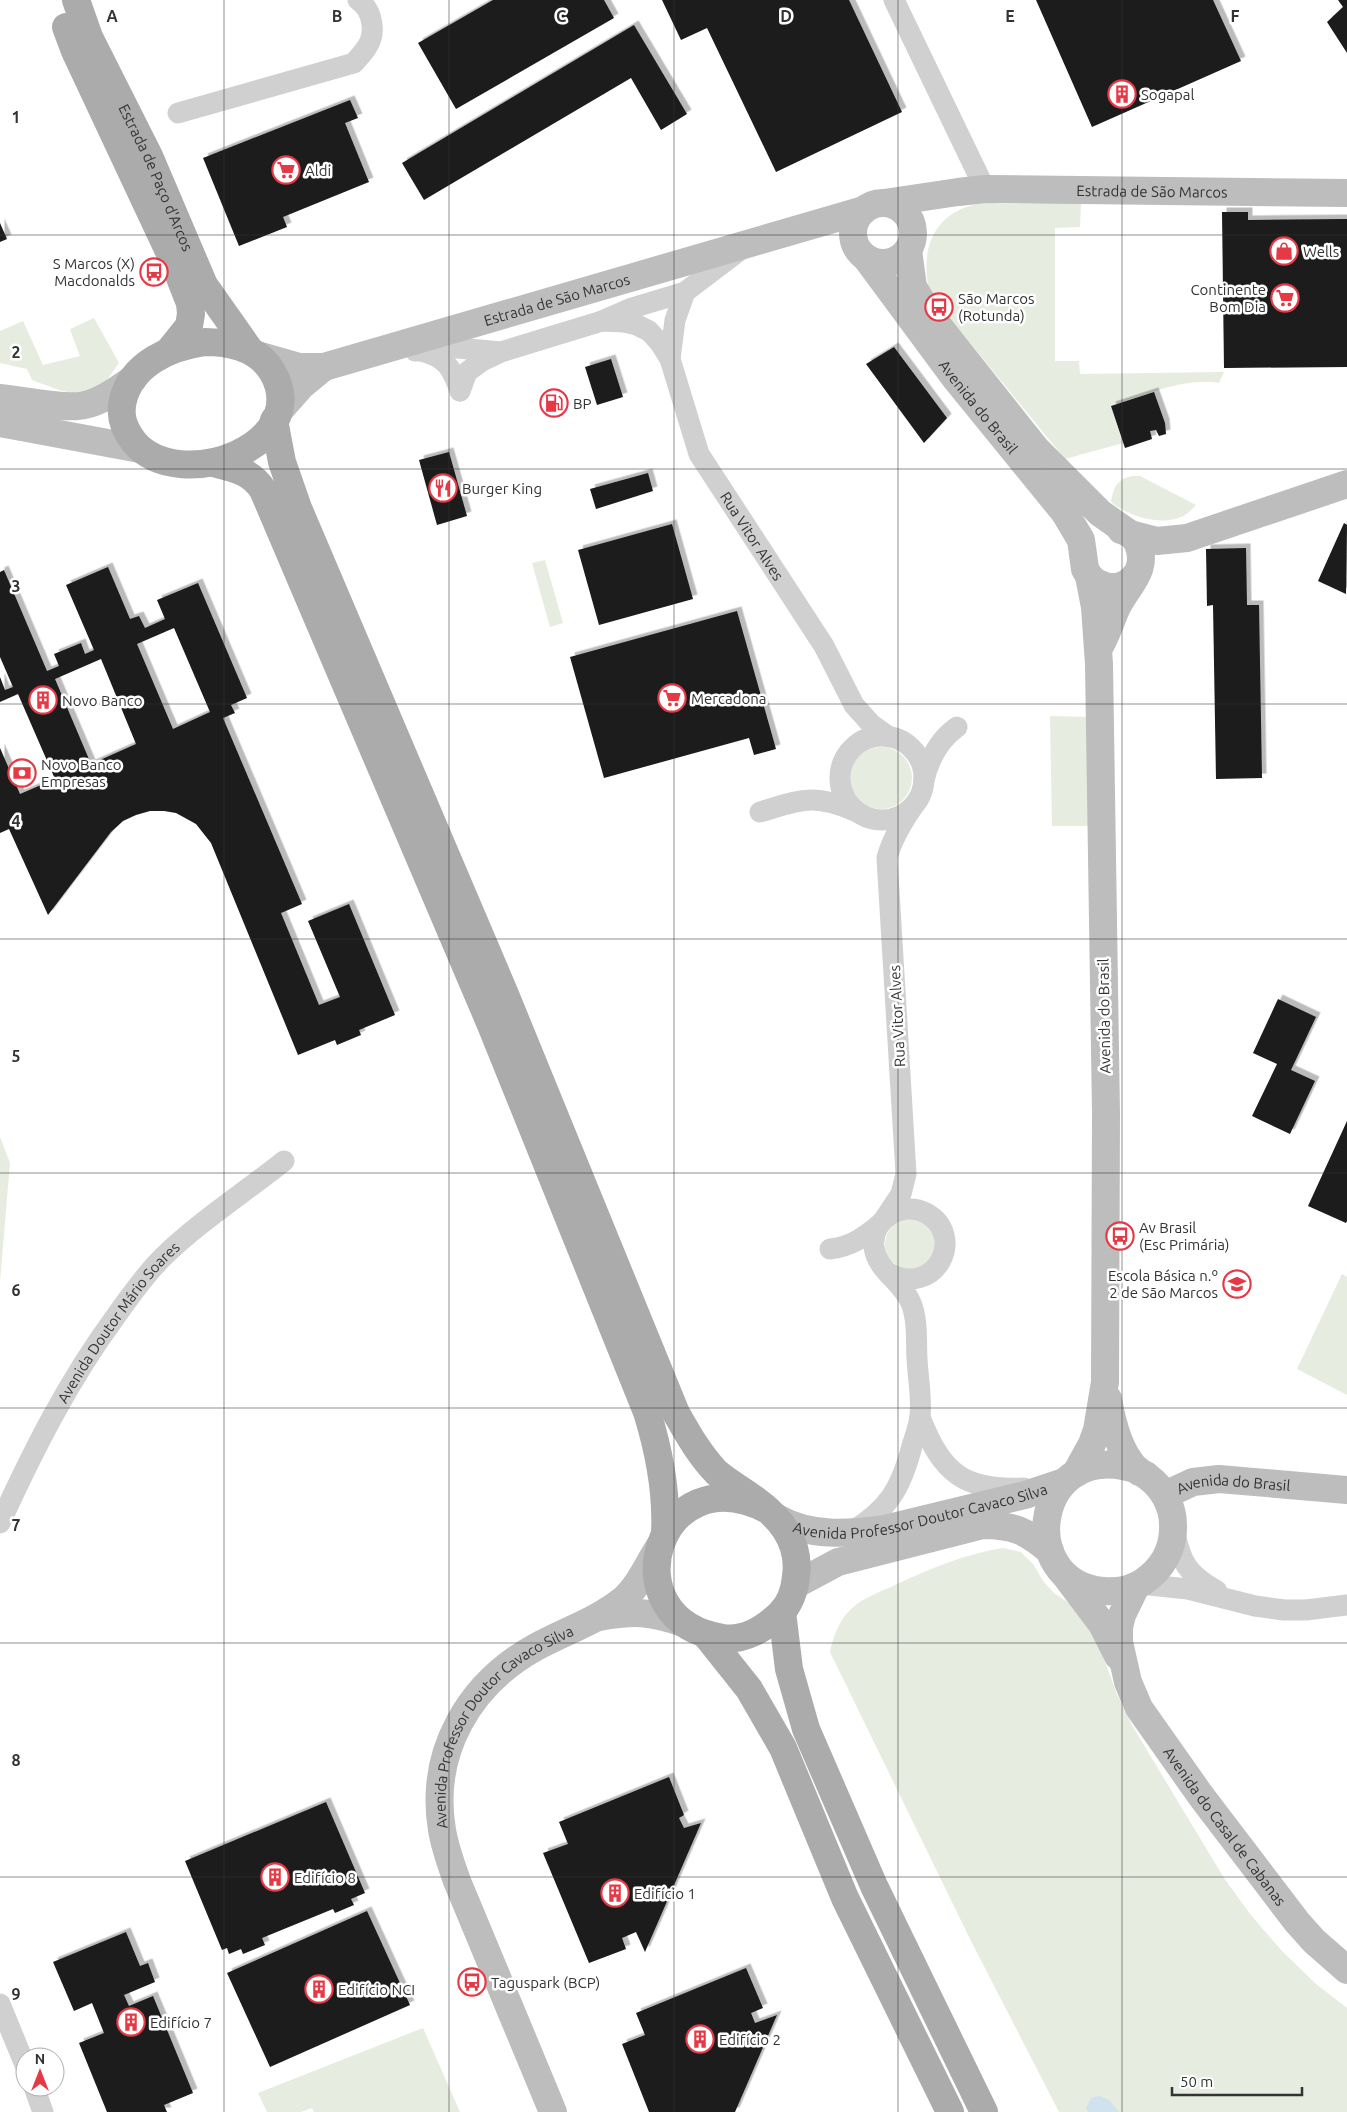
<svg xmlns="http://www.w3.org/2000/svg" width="1347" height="2112" font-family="Ubuntu,sans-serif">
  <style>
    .green { fill: #e6ecdf }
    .water { fill: #cfe2ee }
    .building { fill: #1a1a1a; fill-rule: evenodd; filter: url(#shadow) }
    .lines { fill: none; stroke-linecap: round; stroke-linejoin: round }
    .street { stroke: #d0d0d0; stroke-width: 21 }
    .secondary { stroke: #bdbdbd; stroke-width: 28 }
    .primary { stroke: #ababab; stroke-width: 28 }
    .grid { fill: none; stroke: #333; stroke-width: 1; stroke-opacity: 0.55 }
    .labels { text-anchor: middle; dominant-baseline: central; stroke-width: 5; stroke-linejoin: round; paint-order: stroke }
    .poi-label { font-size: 15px; fill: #333; stroke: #fff; text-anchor: start }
    .street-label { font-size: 15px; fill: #333; stroke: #fff }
    .grid-label { font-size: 16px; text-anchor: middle; font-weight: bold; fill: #333; stroke: #fff; stroke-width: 5; stroke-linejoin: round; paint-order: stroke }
  </style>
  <defs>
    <filter id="shadow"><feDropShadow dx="4.5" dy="-4.5" stdDeviation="0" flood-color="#0004"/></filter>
  </defs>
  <rect width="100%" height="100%" fill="#fff"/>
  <path class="green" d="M1081 202 1080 227 1055 228V361H1079L1080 374 1224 372 1219 383C1184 377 1145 395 1111 406L1123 443 1065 459 930 294C920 255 930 216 973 205 982 202 994 204 1004 204 1029 203 1055 203 1081 202Z
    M94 318 119 363C112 372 106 384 96 390 80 401 49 386 32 380L27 369 0 363V331L23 321 43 365 80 356 70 329Z
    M1132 476H1140L1196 505C1192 509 1187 515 1181 517 1160 526 1128 516 1111 502 1114 487 1116 480 1132 476Z
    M545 560 563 623 550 627 532 563Z
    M1050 716 1087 717 1089 826H1052Z
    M850 778a31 31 0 1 1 62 0a31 31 0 1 1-62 0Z
    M0 1137 10 1163 0 1282Z
    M885 1244a25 25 0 1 1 50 0a25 25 0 1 1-50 0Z
    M1342 1274 1347 1277V1395L1297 1369Z
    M1003 1548 1021 1552 1033 1564 1043 1581 1054 1593 1072 1605 1096 1638 1117 1694 1133 1727 1224 1878 1250 1914 1282 1951 1316 1984 1347 2008V2112H1059L971 1941 830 1652C833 1637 839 1621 850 1610 863 1597 881 1592 897 1584 932 1568 965 1554 1003 1548Z
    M423 2028 460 2112H314L312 2108 301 2112H267L258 2093Z"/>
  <path class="water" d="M1099 2096 1109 2100 1119 2112H1088L1086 2108 1091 2098Z"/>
  <path class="building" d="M493 0H604L614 18 456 109 418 43Z
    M662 0H849L902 112 776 172 707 28 681 40Z
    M1036 0H1213L1241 61 1092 127Z
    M1338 0H1347V53L1327 22 1343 7Z
    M634 25 687 114 661 130 631 78 424 200 402 163Z
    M350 100 358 118 345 123 369 182 283 217 287 227 239 246 203 158Z
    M1222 212H1248V220L1347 219V367L1224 368Z
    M0 223 7 239 0 242Z
    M894 347 947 418 924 443 866 364Z
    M611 359 623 397 597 405 585 367Z
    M1154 392 1165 423 1166 434 1159 436 1156 430 1150 431 1152 439 1125 448 1111 406Z
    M449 452 467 516 437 525 419 460Z
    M648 473 653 491 596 509 590 489Z
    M1344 523 1347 525 1346 594 1318 581Z
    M672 524 693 599 599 625 578 550Z
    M1246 548 1247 605H1259L1262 778 1216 779 1213 605 1207 606 1206 549Z
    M108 567 130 619 139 616 145 628 165 619 157 600 198 583 247 698 231 705 235 713 223 718 302 904 281 913 319 1005 340 997 308 921 349 904 395 1015 359 1030 361 1035 337 1045 335 1040 298 1055 211 843 196 824 176 813 164 811H150L136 815 123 821 111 832 48 915 9 829 0 833V748L20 794 55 779 18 694 0 702V677L5 690 13 687 0 657V572L4 570 47 671 59 666 54 654 81 643 85 654 94 650 66 585ZM174 628 210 712 173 729 137 644ZM101 659 136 744 91 764 55 679Z
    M737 611 776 749 754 755 749 738 604 778 570 657Z
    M1278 999 1316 1017 1291 1070 1315 1081 1290 1134 1252 1116 1277 1064 1253 1053Z
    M1347 1121V1221L1346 1223 1308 1206Z
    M669 1777 684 1815 679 1818 684 1828 701 1823 645 1952 636 1932 622 1938 626 1949 589 1963 543 1853 568 1844 559 1822Z
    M326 1802 365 1893 351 1899 354 1905 335 1913 333 1909 262 1938 265 1945 243 1954 241 1949 229 1954 227 1948 222 1950 185 1861Z
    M367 1911 410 2005 270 2067 227 1973Z
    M126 1932 140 1966 148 1963 155 1982 124 1995 129 2006 153 1996 193 2093 164 2105 167 2112H107L79 2043 104 2033 92 2003 74 2011 53 1962Z
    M746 1968 763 2008 751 2013 755 2023 777 2015 735 2112H649L622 2044 645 2035 636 2013Z"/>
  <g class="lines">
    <g class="street">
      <path d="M894 0 985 189"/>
      <path d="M178 113 354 63C359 57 364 52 367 47 377 32 372 9 358 0"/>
      <path id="s1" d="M602 321 624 322 637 325 649 331 660 343 670 359 699 454 824 646 854 705 871 724 889 737"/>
      <path d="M415 351 447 347 501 352"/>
      <path d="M421 351C446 357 452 368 460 391"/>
      <path d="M670 359 675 320 685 292"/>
      <path d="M460 391 467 372 482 361 501 352 602 321 632 308 685 292 743 248"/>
      <circle cx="882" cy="778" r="42"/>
      <path d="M924 780C929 759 939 740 957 727"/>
      <path d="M760 812C801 800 813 793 855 811"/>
      <path d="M885 1218 901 1194 906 1174 887 858C892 839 901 824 912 808"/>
      <path d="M830 1249C850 1247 865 1237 880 1224"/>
      <path d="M920 1417C942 1473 963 1491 1024 1488"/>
      <path id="s2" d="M0 1523C33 1451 68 1381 116 1316 130 1296 145 1275 163 1257 200 1221 244 1193 284 1161"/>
      <path d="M1174 1529C1181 1563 1187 1574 1217 1591"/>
      <path d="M851 1532C889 1509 901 1488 912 1446 915 1436 919 1426 920 1416 922 1398 918 1378 917 1359 916 1341 918 1320 911 1303 902 1281 877 1271 874 1247 871 1220 902 1200 926 1213 967 1235 936 1300 887 1272"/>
      <path d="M1140 1584 1188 1589 1255 1606 1284 1610H1306L1347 1605"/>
      <path d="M0 2004 25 2065"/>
      <path d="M34 2087 43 2112"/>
    </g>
    <g class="secondary">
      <path id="s3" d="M884 203 958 192 985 189 1347 193"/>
      <circle cx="883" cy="233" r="30"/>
      <path d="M908 250 913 287 929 314 1036 449 1100 513 1127 532"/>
      <path id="s4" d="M867 259 955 378 1065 513 1081 540 1085 569 1089 576 1095 582 1107 587H1118L1128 583 1134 577"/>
      <path id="s5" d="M257 355 299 367H324L864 210"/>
      <path d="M0 398C23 400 64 410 85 405 103 401 118 389 133 379"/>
      <path d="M279 411 301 386 324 367"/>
      <path d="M0 423 140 449"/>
      <path d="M1130 534 1157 541 1187 538 1347 484"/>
      <path d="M1100 646C1107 634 1111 620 1117 607 1128 585 1149 569 1138 544 1135 536 1128 532 1121 530"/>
      <path d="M1108 1399C1112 1423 1119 1453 1138 1471 1141 1473 1145 1474 1148 1477 1163 1488 1173 1506 1173 1525 1174 1549 1162 1569 1143 1582 1131 1590 1116 1592 1103 1591 1013 1583 1034 1435 1138 1470"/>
      <path d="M1076 1473 1092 1444 1097 1430 1105 1382 1106 1113 1099 664 1095 607 1089 576"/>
      <path id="s6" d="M1165 1495 1193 1482 1219 1479 1347 1490"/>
      <path id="s7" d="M777 1518C810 1537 848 1534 884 1529L1025 1495 1064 1482"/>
      <path d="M1068 1579 1102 1624 1118 1656"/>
      <path d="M795 1585 838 1562 983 1525C1013 1525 1027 1531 1050 1551"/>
      <path id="s8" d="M1136 1586 1122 1615 1119 1627V1642L1128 1682 1139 1708 1201 1796 1297 1922 1314 1941 1347 1970"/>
      <path d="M599 1617C633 1611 650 1611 683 1623"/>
      <path id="s9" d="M553 2112 457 1881C451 1864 445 1848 442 1830 429 1752 469 1684 536 1647 565 1631 597 1621 623 1600 639 1586 648 1564 659 1547"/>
    </g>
    <g class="primary">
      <path id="s10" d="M76 0 89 37 149 156 204 285 249 349"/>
      <path d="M66 27 75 51 173 260 190 303 191 314 189 326 169 351"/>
      <path d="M205 342C231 342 259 348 273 373 313 445 180 496 134 442 124 429 119 416 123 400 132 363 171 347 205 342Z"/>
      <path d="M274 420 282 462 298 508 504 992 676 1413C688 1434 699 1454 716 1472 726 1481 739 1488 750 1496 778 1515 801 1540 796 1576 795 1589 790 1604 780 1614 765 1628 744 1641 723 1638 606 1620 658 1452 768 1510"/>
      <path d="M213 463C233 468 251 471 263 490L491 1025 647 1412C659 1451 667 1493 665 1533"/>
      <path d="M782 1612 789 1669 806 1729 874 1886 984 2112"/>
      <path d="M706 1635 749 1689 783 1748 845 1898 950 2112"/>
    </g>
  </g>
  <path class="grid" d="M224 0V2112M449 0V2112M674 0V2112M898 0V2112M1122 0V2112M0 235H1347M0 469H1347M0 704H1347M0 939H1347M0 1173H1347M0 1408H1347M0 1643H1347M0 1877H1347"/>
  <defs>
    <g id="building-ring" transform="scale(1.4375)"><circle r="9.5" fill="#fff" stroke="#e63946" stroke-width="1.5"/><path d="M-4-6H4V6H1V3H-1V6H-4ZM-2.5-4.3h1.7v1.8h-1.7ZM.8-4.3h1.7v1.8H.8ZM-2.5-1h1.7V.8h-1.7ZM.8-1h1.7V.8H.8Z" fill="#e63946"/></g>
    <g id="supermarket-ring" transform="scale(1.4375)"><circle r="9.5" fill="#fff" stroke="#e63946" stroke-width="1.5"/><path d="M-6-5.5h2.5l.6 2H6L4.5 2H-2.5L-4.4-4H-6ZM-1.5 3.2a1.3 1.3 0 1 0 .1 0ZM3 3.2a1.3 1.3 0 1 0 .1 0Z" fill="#e63946"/></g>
    <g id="shop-ring" transform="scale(1.4375)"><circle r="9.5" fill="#fff" stroke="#e63946" stroke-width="1.5"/><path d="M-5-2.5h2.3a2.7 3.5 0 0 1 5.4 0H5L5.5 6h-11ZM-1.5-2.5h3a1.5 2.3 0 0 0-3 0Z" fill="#e63946"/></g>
    <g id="bus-ring" transform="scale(1.4375)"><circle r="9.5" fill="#fff" stroke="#e63946" stroke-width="1.5"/><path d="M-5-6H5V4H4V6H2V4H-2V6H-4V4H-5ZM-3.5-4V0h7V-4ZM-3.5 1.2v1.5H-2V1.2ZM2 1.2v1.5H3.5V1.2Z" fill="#e63946"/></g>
    <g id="fuel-ring" transform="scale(1.4375)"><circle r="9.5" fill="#fff" stroke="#e63946" stroke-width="1.5"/><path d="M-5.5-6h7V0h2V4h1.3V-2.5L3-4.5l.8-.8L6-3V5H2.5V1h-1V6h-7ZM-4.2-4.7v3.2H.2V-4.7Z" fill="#e63946"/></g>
    <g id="restaurant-ring" transform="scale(1.4375)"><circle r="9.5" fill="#fff" stroke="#e63946" stroke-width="1.5"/><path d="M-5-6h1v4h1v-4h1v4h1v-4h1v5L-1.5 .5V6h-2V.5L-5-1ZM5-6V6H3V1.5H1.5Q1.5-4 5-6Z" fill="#e63946"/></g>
    <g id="bank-ring" transform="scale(1.4375)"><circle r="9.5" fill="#fff" stroke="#e63946" stroke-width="1.5"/><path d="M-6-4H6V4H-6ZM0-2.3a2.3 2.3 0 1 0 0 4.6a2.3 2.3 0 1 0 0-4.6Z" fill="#e63946"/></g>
    <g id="school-ring" transform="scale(1.4375)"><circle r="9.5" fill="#fff" stroke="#e63946" stroke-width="1.5"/><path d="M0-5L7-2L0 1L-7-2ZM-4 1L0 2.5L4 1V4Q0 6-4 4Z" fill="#e63946"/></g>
  </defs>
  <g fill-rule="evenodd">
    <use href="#building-ring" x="1122" y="94"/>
    <use href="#supermarket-ring" x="286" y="170"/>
    <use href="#shop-ring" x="1284" y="251"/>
    <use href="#bus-ring" x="154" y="272"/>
    <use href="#supermarket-ring" x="1285" y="298"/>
    <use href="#bus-ring" x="939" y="307"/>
    <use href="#fuel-ring" x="554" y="403"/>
    <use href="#restaurant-ring" x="443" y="488"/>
    <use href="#supermarket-ring" x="672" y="698"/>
    <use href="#building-ring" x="43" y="700"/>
    <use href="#bank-ring" x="22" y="773"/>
    <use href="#bus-ring" x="1120" y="1236"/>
    <use href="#school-ring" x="1237" y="1284"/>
    <use href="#building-ring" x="275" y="1877"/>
    <use href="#building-ring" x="615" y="1893"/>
    <use href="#bus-ring" x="472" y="1982"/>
    <use href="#building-ring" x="319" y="1989"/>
    <use href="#building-ring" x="131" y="2022"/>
    <use href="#building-ring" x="700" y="2039"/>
  </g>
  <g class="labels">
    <g class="poi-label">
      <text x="1141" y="94">Sogapal</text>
      <text x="305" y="170">Aldi</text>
      <text x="1303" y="251">Wells</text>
      <text x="135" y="263" text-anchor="end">S Marcos (X)<tspan x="135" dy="17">Macdonalds</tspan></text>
      <text x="1266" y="289" text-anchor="end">Continente<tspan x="1266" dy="17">Bom Dia</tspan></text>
      <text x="958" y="298">São Marcos<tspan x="958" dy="17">(Rotunda)</tspan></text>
      <text x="573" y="403">BP</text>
      <text x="462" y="488">Burger King</text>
      <text x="691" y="698">Mercadona</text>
      <text x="62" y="700">Novo Banco</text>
      <text x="41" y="764">Novo Banco<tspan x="41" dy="17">Empresas</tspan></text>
      <text x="1139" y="1227">Av Brasil<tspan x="1139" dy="17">(Esc Primária)</tspan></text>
      <text x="1218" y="1275" text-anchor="end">Escola Básica n.º<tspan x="1218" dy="17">2 de São Marcos</tspan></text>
      <text x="294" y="1877">Edifício 8</text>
      <text x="634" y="1893">Edifício 1</text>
      <text x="491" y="1982">Taguspark (BCP)</text>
      <text x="338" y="1989">Edifício NCI</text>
      <text x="150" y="2022">Edifício 7</text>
      <text x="719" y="2039">Edifício 2</text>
    </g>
    <g class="street-label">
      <text stroke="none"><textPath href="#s10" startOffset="195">Estrada de Paço d'Arcos</textPath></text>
      <text stroke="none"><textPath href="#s3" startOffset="269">Estrada de São Marcos</textPath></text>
      <text stroke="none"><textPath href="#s5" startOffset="311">Estrada de São Marcos</textPath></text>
      <text stroke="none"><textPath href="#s4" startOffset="185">Avenida do Brasil</textPath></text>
      <text stroke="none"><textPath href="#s1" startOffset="281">Rua Vitor Alves</textPath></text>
      <text transform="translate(897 1016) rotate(-93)">Rua Vitor Alves</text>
      <text transform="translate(1104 1016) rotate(-91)">Avenida do Brasil</text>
      <text stroke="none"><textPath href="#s2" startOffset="234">Avenida Doutor Mário Soares</textPath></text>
      <text stroke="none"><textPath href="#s6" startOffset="71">Avenida do Brasil</textPath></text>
      <text stroke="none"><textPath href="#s7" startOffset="148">Avenida Professor Doutor Cavaco Silva</textPath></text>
      <text stroke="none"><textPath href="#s9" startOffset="434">Avenida Professor Doutor Cavaco Silva</textPath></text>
      <text stroke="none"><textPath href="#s8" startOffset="275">Avenida do Casal de Cabanas</textPath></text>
    </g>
  </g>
  <g class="grid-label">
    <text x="112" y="22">A</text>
    <text x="337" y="22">B</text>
    <text x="561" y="22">C</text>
    <text x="786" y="22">D</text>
    <text x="1010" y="22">E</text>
    <text x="1235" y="22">F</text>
    <text x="16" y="123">1</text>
    <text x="16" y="358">2</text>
    <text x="16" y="592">3</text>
    <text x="16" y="827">4</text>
    <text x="16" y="1062">5</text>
    <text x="16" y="1296">6</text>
    <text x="16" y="1531">7</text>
    <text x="16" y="1766">8</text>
    <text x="16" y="2000">9</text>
  </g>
  <g transform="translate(40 2072)"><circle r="24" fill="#ffffff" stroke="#adadad"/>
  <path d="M0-4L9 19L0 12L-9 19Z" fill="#e63946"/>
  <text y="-8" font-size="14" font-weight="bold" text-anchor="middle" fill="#333333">N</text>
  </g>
  <path d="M1172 2087v8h130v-8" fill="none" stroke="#333333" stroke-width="2.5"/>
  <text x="1180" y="2087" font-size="15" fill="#333333" stroke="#ffffff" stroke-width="4" paint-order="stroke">50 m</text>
</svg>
